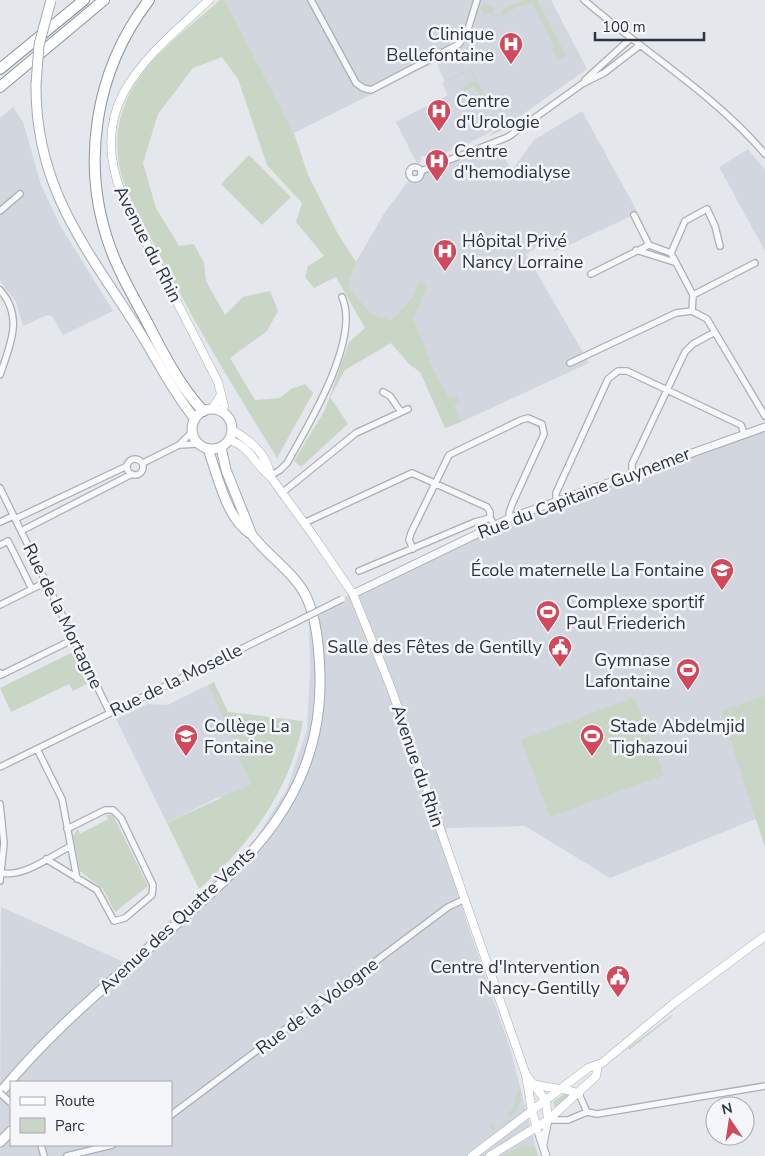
<svg xmlns="http://www.w3.org/2000/svg" width="765" height="1156" font-family="'Nunito Sans',sans-serif">
  <style>
    .built { fill: #d2d6de; fill-rule: evenodd }
    .green { fill: #c9d6c5 }
    .lines { fill: none; stroke-linecap: round; stroke-linejoin: round }
    .minor-casing { stroke: #a9aeb7; stroke-width: 8 }
    .tertiary-casing { stroke: #a9aeb7; stroke-width: 9 }
    .secondary-casing { stroke: #a9aeb7; stroke-width: 9 }
    .primary-casing { stroke: #a3abb8; stroke-width: 11 }
    .motorway-casing { stroke: #8b94a3; stroke-width: 12 }
    .minor { stroke: #f7f8fa; stroke-width: 5.5 }
    .tertiary { stroke: #f7f8fa; stroke-width: 7 }
    .secondary { stroke: #fff; stroke-width: 8 }
    .primary { stroke: #fff; stroke-width: 9 }
    .motorway { stroke: #fff; stroke-width: 10 }
    .minor-bridge-casing { stroke: #a9aeb7; stroke-width: 8; stroke-linecap: butt }
    .primary-bridge-casing { stroke: #a3abb8; stroke-width: 11; stroke-linecap: butt }
    .minor-bridge { stroke: #f7f8fa; stroke-width: 5.5 }
    .primary-bridge { stroke: #fff; stroke-width: 9 }
    .labels { text-anchor: middle; dominant-baseline: central; stroke-width: 5; stroke-linejoin: round; paint-order: stroke }
    .poi-label { font-size: 18px; fill: #2b3445; stroke: #f4f6f9; text-anchor: start }
    .street-label { font-size: 18px; fill: #2b3445; stroke: #f4f6f9 }
  </style>
  <rect width="100%" height="100%" fill="#e4e7ec"/>
  <path class="built" d="M225 0H551L587 69 502 129 501 127 467 144 427 160V155L421 157V162L417 164 396 122 448 95 442 83 445 81 436 62 294 133Z
    M13 107 23 122 41 185 61 227 113 311 63 335 52 316 47 315 23 326 16 302 0 281V118Z
    M582 111 638 213 556 251 539 246 526 254 589 363 461 422 432 366 414 319 418 282 413 297 391 320 372 314 348 287 356 262 385 212 410 179 483 152 500 151 512 170 534 140Z
    M748 149 765 170V251L719 167Z
    M765 427V815L610 878 525 826 446 828 465 917 510 1048 538 1156H0L1 907 124 962 254 842 287 789 307 730 310 671 309 623 354 591 507 515ZM11 1082H171V1145H11Z
    M208 685 239 749 235 751 251 784 221 799 219 797 167 823 116 719 147 704 167 705Z"/>
  <path class="green" d="M220 0H225L294 133 308 175 338 234 356 262 348 287 372 314 391 320 413 297 418 282 427 285 414 319 432 366 449 398 456 396 460 403 454 406 461 422 445 428 420 372 409 364 391 343 345 370 330 397 348 424 301 467 294 461 325 410 349 342 365 328 336 277 314 288 305 277 308 266 324 256 296 222 302 203 267 165 238 79 222 57 193 68 158 114 143 163 156 208 179 246 194 244 204 263 206 281 225 315 243 297 270 291 278 311 267 331 230 358 255 400 280 398 291 389 305 384 313 393 277 458C234 388 191 318 154 244 144 225 131 204 124 183 117 163 115 141 120 120 133 66 181 35 220 0Z
    M525 0H537L566 56 559 59 551 50 554 46 532 3 526 6H519L499 17 483 12 481 9 483 4 494 8 492 13 500 16 501 10Z
    M435 63 446 81 471 68 502 130 487 137 500 127 489 106 485 108 474 86 464 91 462 87 475 80 470 70 446 82Z
    M249 155 291 197 262 225 221 184Z
    M73 652 88 683 73 691 69 684 11 712 0 688Z
    M214 682 228 712 303 721C291 789 250 845 199 889L167 823 251 784 235 751 238 749 208 685Z
    M765 696V847L721 711Z
    M634 697 664 775 550 817 521 740Z
    M106 815H113L148 886 115 912 103 889 80 871 73 836 78 829 80 834 108 819Z
    M672 1015 673 1016 629 1050 628 1048Z
    M520 1088C525 1110 508 1119 492 1131L489 1125 491 1123 495 1128 510 1117 508 1114 514 1107 517 1091Z
    M568 1093 570 1095 555 1108 553 1102 564 1094Z
    M522 1146 535 1148 538 1156H502Z"/>
  <g class="lines">
    <g class="minor-casing">
      <path id="minor" d="M311 0 356 83 363 88 371 90 459 44 468 29 477 0
        M584 0C644 52 714 94 765 154
        M585 80 630 39
        M409 173a6 6 0 1 1 12 0a6 6 0 1 1-12 0Z
        M421 171 508 137 582 84 604 73 639 46
        M0 211 20 194
        M634 215 649 245
        M636 250 674 262
        M671 253 685 221 707 209 715 226 720 246
        M591 274 649 245 671 253 693 295 692 311
        M0 290C24 317 10 345 0 375
        M693 295 755 263
        M570 363 676 313 692 311 707 319 765 416
        M383 392 390 396 401 412
        M179 445 198 444
        M127 467a8 8 0 1 1 16 0a8 8 0 1 1-16 0Z
        M143 463 179 445 192 432
        M632 474V464L685 352 693 344 715 332
        M270 476 280 470 287 463C308 426 361 339 342 297
        M0 488 110 713
        M282 493 356 433 408 409
        M556 501V493L608 379 618 371H627L741 425 744 433
        M15 519 127 466
        M0 522 13 516
        M304 523 412 473 487 507 490 512V518
        M21 531 132 474
        M0 545 8 541 32 589
        M413 549 409 540 411 533 449 455 521 420 528 418 542 424 544 434 513 502 509 513 510 518
        M359 571 475 522 490 518 492 521
        M0 605 46 582
        M0 673 1 675 74 639
        M37 749 62 799 77 879
        M0 767 292 624
        M0 804 4 843 0 881
        M46 859 97 890 114 921 125 918 152 895 153 885 121 818 113 810H105L67 829
        M2 873C25 877 51 856 71 846
        M579 1094 587 1112
        M587 1112 597 1114 765 1086
        M171 1115 448 907 465 899
        M548 1120H568L587 1112
        M41 1145 44 1156
        M67 1156 112 1145"/>
    </g>
    <g class="tertiary-casing">
      <path id="tertiary" d="M353 594 510 518 765 427
        M537 1128 546 1156
        M543 1144 548 1120"/>
    </g>
    <g class="secondary-casing">
      <path id="secondary" d="M209 0C148 57 85 102 122 195L218 382 224 406 222 412
        M212 409 221 395
        M232 430C250 440 268 455 270 476
        M229 440C250 446 254 464 270 476L315 538 353 594 391 688 526 1075 532 1111 537 1128
        M527 1076 546 1101 548 1120
        M534 1084C549 1089 565 1087 579 1094
        M472 1156 588 1068 602 1063 673 1004 765 936
        M490 1156 548 1120 596 1076 598 1065"/>
    </g>
    <g class="primary-casing">
      <path id="primary" d="M36 84C35 186 84 245 136 326 156 357 171 390 195 419
        M192 429a20 20 0 1 1 40 0a20 20 0 1 1-40 0Z
        M221 447 226 470 252 535
        M0 1093C46 1036 102 989 157 941 242 867 323 800 320 675 319 648 317 618 305 594 292 571 268 556 252 535 226 519 218 476 208 449
        M0 1142 11 1131"/>
    </g>
    <g class="motorway-casing">
      <path id="motorway" d="M149 0C95 70 80 164 110 247 119 273 134 298 147 322 163 353 179 385 203 411
        M0 69 84 0
        M0 87 104 0"/>
    </g>
    <use href="#minor" class="minor"/>
    <use href="#tertiary" class="tertiary"/>
    <use href="#secondary" class="secondary"/>
    <use href="#primary" class="primary"/>
    <use href="#motorway" class="motorway"/>
    <g class="minor-bridge-casing">
      <path id="minor-bridge" d="M292 624 342 599
        M0 1093 11 1103"/>
    </g>
    <g class="primary-bridge-casing">
      <path id="primary-bridge" d="M36 84 39 45 51 0"/>
    </g>
    <use href="#minor-bridge" class="minor-bridge"/>
    <use href="#primary-bridge" class="primary-bridge"/>
  </g>
  <defs>
    <g id="hospital-pin" transform="scale(1.25)"><path d="M0 17L-7.5 6A9.5 9.5 0 1 1 7.5 6Z" fill="#d1495b" stroke="#f4f6f9"/><path d="M-5-5h3v3.5h4V-5h3V5h-3V1.5h-4V5h-3Z" fill="#fff"/></g>
    <g id="school-pin" transform="scale(1.25)"><path d="M0 17L-7.5 6A9.5 9.5 0 1 1 7.5 6Z" fill="#d1495b" stroke="#f4f6f9"/><path d="M0-5L7-2L0 1L-7-2ZM-4 1L0 2.5L4 1V4Q0 6-4 4Z" fill="#fff"/></g>
    <g id="stadium-pin" transform="scale(1.25)"><path d="M0 17L-7.5 6A9.5 9.5 0 1 1 7.5 6Z" fill="#d1495b" stroke="#f4f6f9"/><path d="M0-5a6.5 5 0 1 0 0 10a6.5 5 0 1 0 0-10ZM-3.5-1.8h7v3.6h-7Z" fill="#fff"/></g>
    <g id="civic-pin" transform="scale(1.25)"><path d="M0 17L-7.5 6A9.5 9.5 0 1 1 7.5 6Z" fill="#d1495b" stroke="#f4f6f9"/><path d="M-.6-6.5H3V-4.5H.6V-3L4-1V1h2V6H-6V1h2V-1L-.6-3ZM-1.2 2.5V6h2.4V2.5Z" fill="#fff"/></g>
  </defs>
  <g fill-rule="evenodd">
    <use href="#hospital-pin" x="511" y="44"/>
    <use href="#hospital-pin" x="439" y="111"/>
    <use href="#hospital-pin" x="437" y="161"/>
    <use href="#hospital-pin" x="445" y="251"/>
    <use href="#school-pin" x="722" y="570"/>
    <use href="#stadium-pin" x="548" y="612"/>
    <use href="#civic-pin" x="560" y="647"/>
    <use href="#stadium-pin" x="688" y="670"/>
    <use href="#school-pin" x="186" y="736"/>
    <use href="#stadium-pin" x="592" y="736"/>
    <use href="#civic-pin" x="618" y="977"/>
  </g>
  <g class="labels">
    <g class="poi-label">
      <text x="494" y="34" text-anchor="end">Clinique<tspan x="494" dy="21">Bellefontaine</tspan></text>
      <text x="456" y="101">Centre<tspan x="456" dy="21">d'Urologie</tspan></text>
      <text x="454" y="151">Centre<tspan x="454" dy="21">d'hemodialyse</tspan></text>
      <text x="462" y="241">Hôpital Privé<tspan x="462" dy="21">Nancy Lorraine</tspan></text>
      <text x="704" y="570" text-anchor="end">École maternelle La Fontaine</text>
      <text x="566" y="602">Complexe sportif<tspan x="566" dy="21">Paul Friederich</tspan></text>
      <text x="542" y="647" text-anchor="end">Salle des Fêtes de Gentilly</text>
      <text x="670" y="660" text-anchor="end">Gymnase<tspan x="670" dy="21">Lafontaine</tspan></text>
      <text x="204" y="726">Collège La<tspan x="204" dy="21">Fontaine</tspan></text>
      <text x="610" y="726">Stade Abdelmjid<tspan x="610" dy="21">Tighazoui</tspan></text>
      <text x="600" y="967" text-anchor="end">Centre d'Intervention<tspan x="600" dy="21">Nancy-Gentilly</tspan></text>
    </g>
    <g class="street-label">
      <text transform="translate(148 244) rotate(63)">Avenue du Rhin</text>
      <text transform="translate(584 493) rotate(-21)">Rue du Capitaine Guynemer</text>
      <text transform="translate(63 616) rotate(64)">Rue de la Mortagne</text>
      <text transform="translate(176 680) rotate(-26)">Rue de la Moselle</text>
      <text transform="translate(418 766) rotate(71)">Avenue du Rhin</text>
      <text transform="translate(177 920) rotate(-43)">Avenue des Quatre Vents</text>
      <text transform="translate(317 1006) rotate(-37)">Rue de la Vologne</text>
    </g>
  </g>
  <rect x="10" y="1081" width="162" height="65" fill="#f4f6f9" stroke="#a4a8b1"/>
  <rect x="20" y="1097" width="25" height="8" fill="#ffffff" stroke="#a4a8b1"/>
  <text x="55" y="1106" font-size="15" fill="#2b3445">Route</text>
  <rect x="20" y="1118" width="25" height="15" fill="#c9d6c5" stroke="#a4a8b1"/>
  <text x="55" y="1131" font-size="15" fill="#2b3445">Parc</text>
  <g transform="translate(730 1121) rotate(347)"><circle r="24" fill="#f4f6f9" stroke="#a4a8b1"/>
  <path d="M0-4L9 19L0 12L-9 19Z" fill="#d1495b"/>
  <text y="-8" font-size="14" font-weight="bold" text-anchor="middle" fill="#2b3445">N</text>
  </g>
  <path d="M595 32v8h109v-8" fill="none" stroke="#2b3445" stroke-width="2.5"/>
  <text x="602" y="32" font-size="15" fill="#2b3445" stroke="#f4f6f9" stroke-width="4" paint-order="stroke">100 m</text>
</svg>
